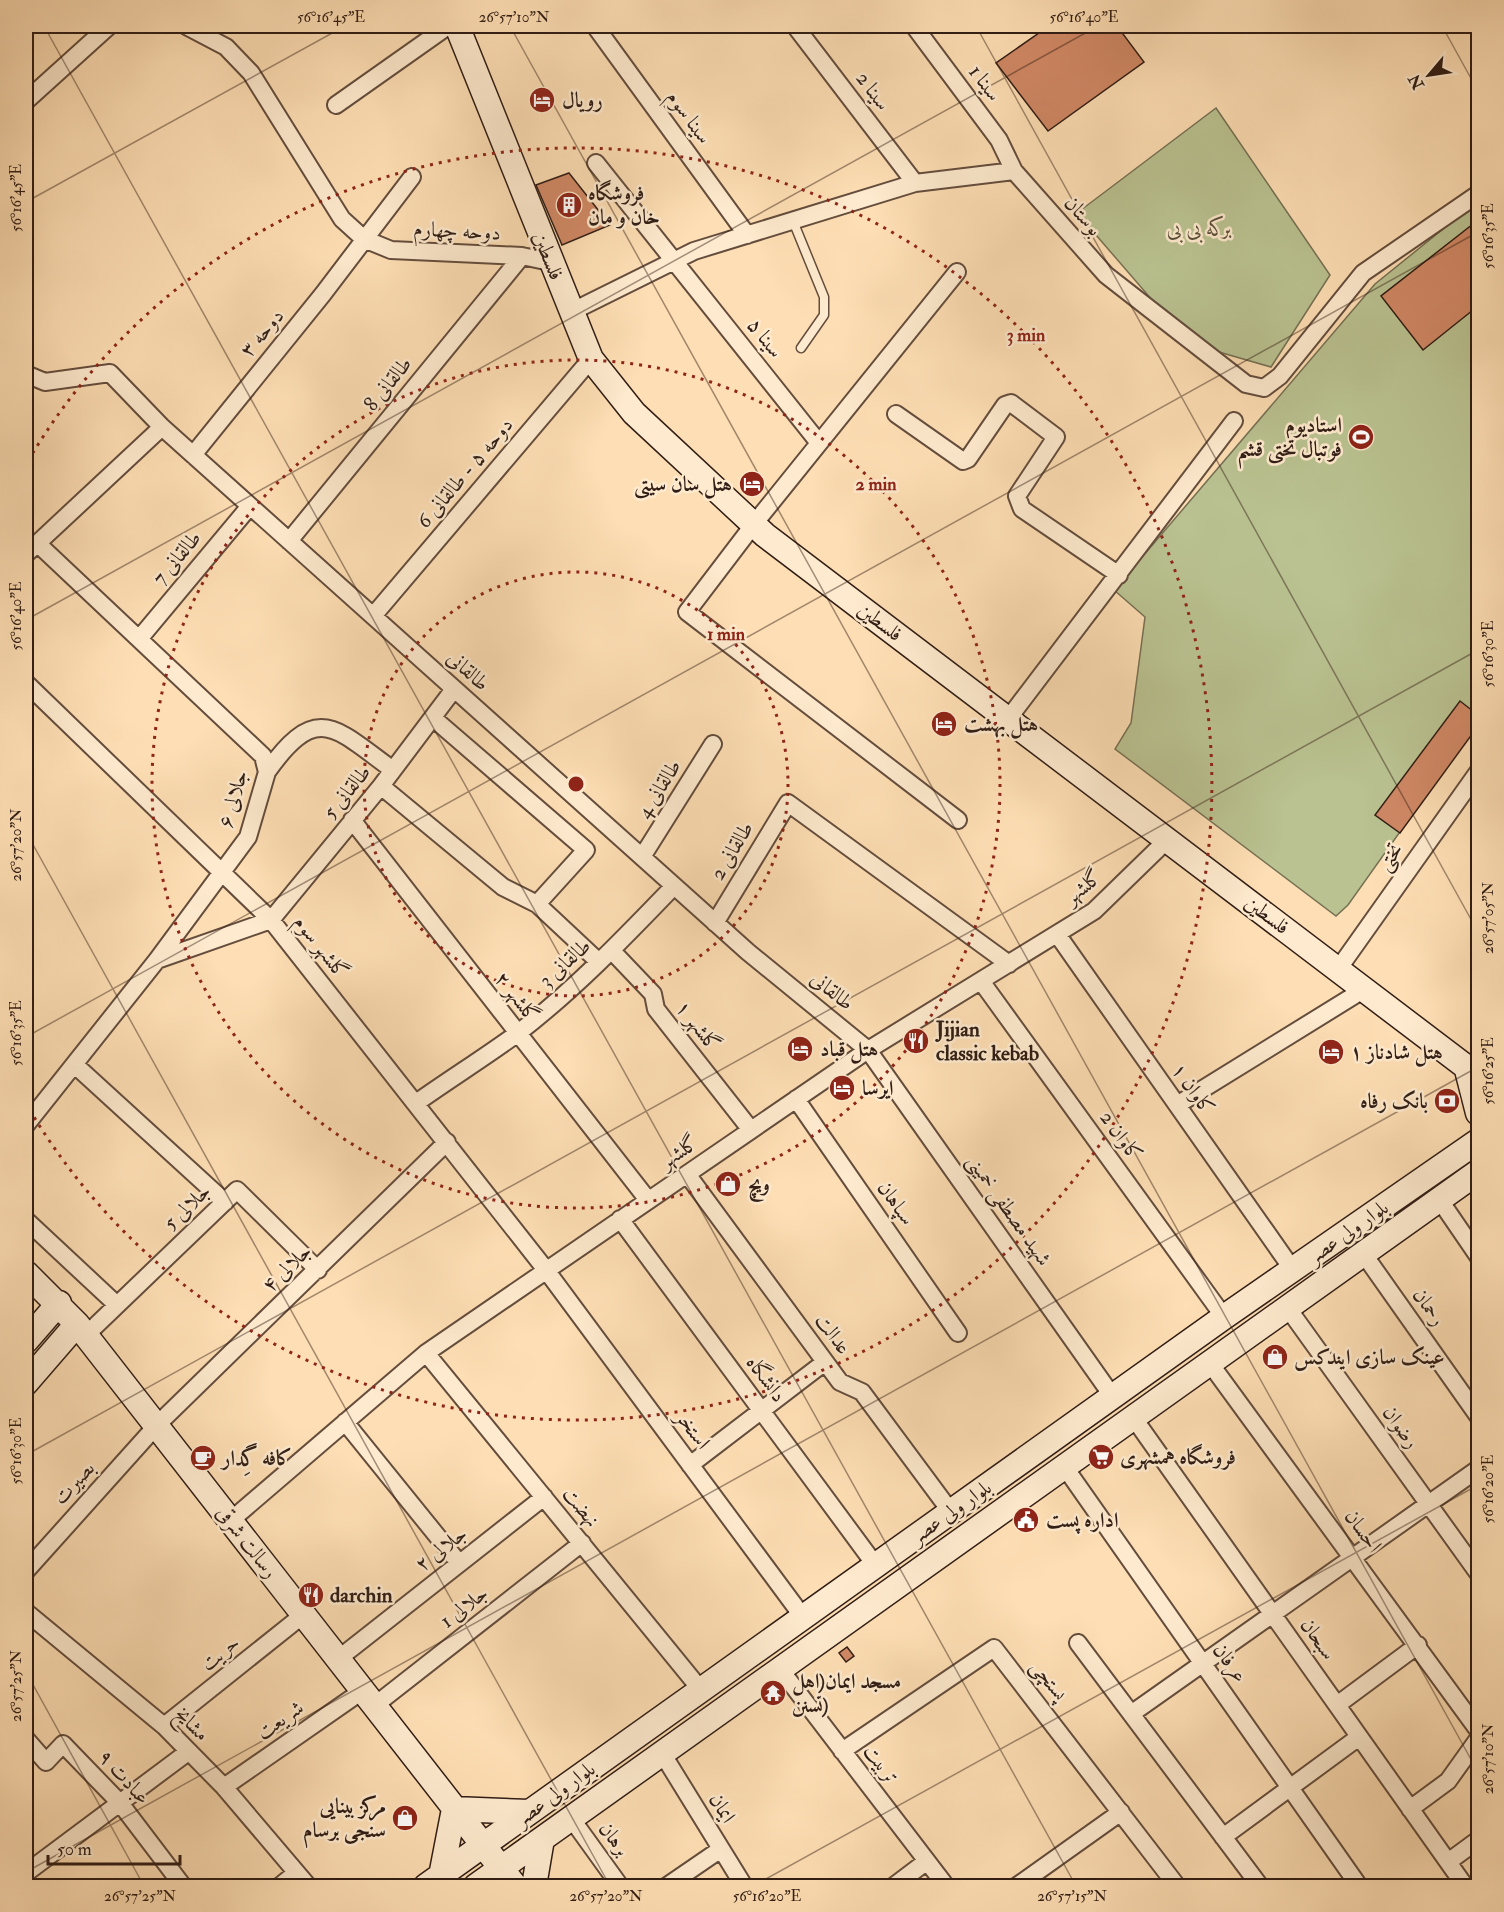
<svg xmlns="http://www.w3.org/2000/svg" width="1504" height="1912" font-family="'IM FELL Double Pica',Amiri,serif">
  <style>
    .green { fill: #bac291; stroke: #757053; stroke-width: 1.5 }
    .building { fill: #d08865; stroke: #301d15; stroke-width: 1.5 }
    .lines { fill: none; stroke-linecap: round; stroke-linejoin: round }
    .service-casing { stroke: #644d3d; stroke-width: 11 }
    .minor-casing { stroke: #644d3d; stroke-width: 20 }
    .secondary-casing { stroke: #301d15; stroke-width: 27 }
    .service { stroke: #feeace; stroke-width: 8 }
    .minor { stroke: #feeace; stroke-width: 16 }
    .secondary { stroke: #feeace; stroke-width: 24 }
    .ticks { fill: none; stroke: #301d15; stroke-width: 1.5; stroke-opacity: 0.45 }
    .ring { fill: none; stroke: #8f2418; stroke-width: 3; stroke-dasharray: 3 6 }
    .labels { text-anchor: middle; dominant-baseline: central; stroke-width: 5; stroke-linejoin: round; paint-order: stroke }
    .street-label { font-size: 21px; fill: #301d15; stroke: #feeace }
    .poi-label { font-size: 21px; font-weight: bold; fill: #301d15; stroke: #feeace; text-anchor: start }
    .park-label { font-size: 21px; font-style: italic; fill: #594f3a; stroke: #feeace }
    .centre { fill: #8f2418; stroke: #feeace; stroke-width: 3 }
    .ring-label { font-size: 18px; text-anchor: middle; font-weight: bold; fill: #8f2418; stroke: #feeace; stroke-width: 5; stroke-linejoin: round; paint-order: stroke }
    .neatline { fill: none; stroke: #301d15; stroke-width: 2 }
    .ticks-label { font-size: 15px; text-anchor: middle; fill: #301d15 }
  </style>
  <rect width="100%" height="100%" fill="#fedeb4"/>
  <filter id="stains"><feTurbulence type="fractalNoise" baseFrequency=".00333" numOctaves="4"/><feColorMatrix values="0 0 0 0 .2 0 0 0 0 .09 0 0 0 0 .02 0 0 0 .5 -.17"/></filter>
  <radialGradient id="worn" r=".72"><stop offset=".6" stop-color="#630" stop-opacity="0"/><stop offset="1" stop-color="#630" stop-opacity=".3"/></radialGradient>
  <path class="green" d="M1216 108 1330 275 1271 367 1219 352 1153 301 1077 213Z
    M1474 204 1478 211V722L1348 905 1336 916 1115 749 1131 723 1145 617 1114 590 1375 284Z"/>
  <path class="building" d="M1049 26H1117L1144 62 1048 131 996 63Z
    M569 173 610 225 562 245 536 185Z
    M1473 224 1478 231V306L1423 350 1381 296Z
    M1460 701 1478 715V726L1400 833 1375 815Z
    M1280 1347 1286 1355 1269 1367 1263 1359Z
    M847 1647 854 1656 846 1662 839 1653Z"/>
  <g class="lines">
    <g class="service-casing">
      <path id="service" d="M793 221 824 297V315L801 348"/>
    </g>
    <g class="minor-casing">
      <path id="minor" d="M186 26 226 47 251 73 342 219 364 239 391 250 522 256 550 262
        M595 26 747 235
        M795 26 915 183
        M914 26 999 140 1014 171 1106 275 1246 384 1264 388 1280 376 1363 273 1478 194
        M26 101 109 26
        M336 105 448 26
        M596 163 819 443
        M957 272 754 524 687 612 958 820
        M571 312 694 251 915 183 1014 171
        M26 374 45 382 110 373 162 427 748 952 868 1050 1113 1397
        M896 414 963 461 968 459 1005 405 1011 403 1056 437 1017 496 1022 509 1119 575
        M193 455 323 294 412 177
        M289 541 522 256
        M26 554 162 427
        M373 616 591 359
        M139 639 250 506
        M26 683 271 920 546 1270 803 1617
        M433 718 586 850 537 904
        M1008 719 1234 421
        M267 772C317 701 335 728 393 770
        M381 786 503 887 537 904 599 962
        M352 820 648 1200
        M642 857 713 744
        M715 923 788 803 1009 964
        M1057 934 1293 1270
        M612 951 653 994 656 1009 751 1130
        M157 960 271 920 381 786 454 689
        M1339 968 1478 772
        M981 981 1224 1317
        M75 1065 225 1202
        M796 1099 958 1333
        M416 1103C450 1079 485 1057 518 1033 575 989 624 938 674 886
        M1177 1105 1363 990
        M26 1125 157 960 248 837 267 772 263 756 37 543
        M687 1174 840 1382 862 1392 951 1512
        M1439 1199 1478 1256
        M620 1219 876 1566
        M26 1220 117 1305
        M1363 1253 1478 1416
        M1287 1307 1478 1573
        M86 1335 237 1190 318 1270
        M426 1353 701 1690
        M1209 1362 1478 1730
        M1133 1417 1465 1886
        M345 1422 459 1563
        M690 1465 825 1362
        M1064 1466 1359 1886
        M230 1521 426 1353 868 1050 1094 911 1167 840
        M26 1571 157 1425 447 1142
        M26 1612 164 1726 224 1787 308 1886
        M1078 1643 1260 1886
        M338 1659 544 1497
        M780 1669 946 1886
        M1337 1705 1418 1645
        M374 1706 582 1543
        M1131 1714 1478 1469
        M164 1726 303 1615
        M26 1739 46 1762 63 1744 120 1803 183 1886
        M842 1751 994 1648 1177 1886
        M662 1753 744 1886
        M224 1787 362 1691
        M1410 1809 1448 1781 1478 1739
        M571 1818 620 1886
        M1223 1837 1359 1737
        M1448 1862 1478 1840
        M26 1873 188 1752
        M280 1886 296 1873
        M667 1886 721 1849
        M894 1886 927 1861
        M1017 1886 1121 1812"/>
    </g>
    <g class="secondary-casing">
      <path id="secondary" d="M457 26 591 359 634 413 765 535 1478 1076
        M1472 1067 1466 1066 1478 1113
        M26 1273 77 1324 515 1886
        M26 1341 59 1303
        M26 1383 77 1324
        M441 1876 454 1809 529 1812
        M426 1886 1224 1317 1478 1141
        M476 1886 1478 1172
        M534 1886 542 1839"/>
    </g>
    <use href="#service" class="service"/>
    <use href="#minor" class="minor"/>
    <use href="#secondary" class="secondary"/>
  </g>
  <path class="ticks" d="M44 26 1076 1886M510 26 1478 1772M976 26 1478 932M1442 26 1478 91M26 202 345 26M26 620 1098 26M26 832 610 1886M26 1037 1478 232M26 1455 1478 650M26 1672 144 1886M26 1872 1478 1067M753 1886 1478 1485"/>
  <g class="ring">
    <circle cx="576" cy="784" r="212"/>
    <circle cx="576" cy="784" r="424"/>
    <path d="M28 461A636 636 0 1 1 28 1107"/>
  </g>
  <defs>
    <g id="hotel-disc" transform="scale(1.35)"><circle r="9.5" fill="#8f2418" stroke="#feeace"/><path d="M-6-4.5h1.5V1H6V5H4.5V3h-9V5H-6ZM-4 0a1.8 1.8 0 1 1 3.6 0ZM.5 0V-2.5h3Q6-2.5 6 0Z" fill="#fff"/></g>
    <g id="building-disc" transform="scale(1.35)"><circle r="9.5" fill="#8f2418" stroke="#feeace"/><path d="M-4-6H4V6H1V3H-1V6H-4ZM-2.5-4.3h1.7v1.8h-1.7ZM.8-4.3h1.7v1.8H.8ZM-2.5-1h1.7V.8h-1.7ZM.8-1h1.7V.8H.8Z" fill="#fff"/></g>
    <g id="stadium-disc" transform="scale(1.35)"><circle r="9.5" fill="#8f2418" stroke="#feeace"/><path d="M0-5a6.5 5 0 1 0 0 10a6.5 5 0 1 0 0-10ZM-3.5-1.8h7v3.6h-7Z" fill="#fff"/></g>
    <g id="restaurant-disc" transform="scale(1.35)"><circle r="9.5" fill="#8f2418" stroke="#feeace"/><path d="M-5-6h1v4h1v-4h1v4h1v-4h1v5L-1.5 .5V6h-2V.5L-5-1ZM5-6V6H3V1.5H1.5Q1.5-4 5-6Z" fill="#fff"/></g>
    <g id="bank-disc" transform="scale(1.35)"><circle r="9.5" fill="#8f2418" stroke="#feeace"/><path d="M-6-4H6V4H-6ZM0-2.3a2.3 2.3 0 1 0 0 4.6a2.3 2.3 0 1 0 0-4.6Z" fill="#fff"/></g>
    <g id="shop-disc" transform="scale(1.35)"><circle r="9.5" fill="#8f2418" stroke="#feeace"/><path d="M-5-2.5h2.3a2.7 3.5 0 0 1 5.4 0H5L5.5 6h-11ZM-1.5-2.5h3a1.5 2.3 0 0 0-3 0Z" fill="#fff"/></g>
    <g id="supermarket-disc" transform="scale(1.35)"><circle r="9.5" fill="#8f2418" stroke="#feeace"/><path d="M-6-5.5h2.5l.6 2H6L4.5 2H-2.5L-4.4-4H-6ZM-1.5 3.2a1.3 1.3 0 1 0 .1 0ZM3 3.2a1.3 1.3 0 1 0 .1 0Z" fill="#fff"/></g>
    <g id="cafe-disc" transform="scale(1.35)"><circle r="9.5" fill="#8f2418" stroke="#feeace"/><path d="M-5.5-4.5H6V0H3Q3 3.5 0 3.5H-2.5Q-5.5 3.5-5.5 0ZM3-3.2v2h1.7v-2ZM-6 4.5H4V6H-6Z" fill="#fff"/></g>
    <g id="civic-disc" transform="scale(1.35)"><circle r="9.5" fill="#8f2418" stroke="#feeace"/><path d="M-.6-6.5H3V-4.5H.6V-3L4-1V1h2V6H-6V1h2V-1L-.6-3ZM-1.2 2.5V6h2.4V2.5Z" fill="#fff"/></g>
    <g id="temple-disc" transform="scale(1.35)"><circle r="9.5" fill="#8f2418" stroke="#feeace"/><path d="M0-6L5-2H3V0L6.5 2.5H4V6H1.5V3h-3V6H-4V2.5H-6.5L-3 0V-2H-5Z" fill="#fff"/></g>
  </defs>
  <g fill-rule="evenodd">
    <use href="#hotel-disc" x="542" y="100"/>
    <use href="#building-disc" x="569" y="205"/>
    <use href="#stadium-disc" x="1361" y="437"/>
    <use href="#hotel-disc" x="752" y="484"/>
    <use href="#hotel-disc" x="944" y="724"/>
    <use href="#restaurant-disc" x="916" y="1041"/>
    <use href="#hotel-disc" x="800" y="1049"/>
    <use href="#hotel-disc" x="1331" y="1052"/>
    <use href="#hotel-disc" x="842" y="1088"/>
    <use href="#bank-disc" x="1447" y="1101"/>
    <use href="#shop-disc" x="728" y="1184"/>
    <use href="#shop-disc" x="1275" y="1357"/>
    <use href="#supermarket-disc" x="1101" y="1457"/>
    <use href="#cafe-disc" x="203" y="1458"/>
    <use href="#civic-disc" x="1026" y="1520"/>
    <use href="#restaurant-disc" x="311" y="1595"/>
    <use href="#temple-disc" x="773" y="1693"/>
    <use href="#shop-disc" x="405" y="1818"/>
  </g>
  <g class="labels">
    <g class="street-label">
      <text transform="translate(985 83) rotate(53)">سینا 1</text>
      <text transform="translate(873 91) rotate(53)">سینا 2</text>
      <text transform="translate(689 117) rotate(54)">سینا سوم</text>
      <text transform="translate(1083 216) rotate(49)">بوستان</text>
      <text transform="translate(457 231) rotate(3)">دوحه چهارم</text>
      <text transform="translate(548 256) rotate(68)">فلسطین</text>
      <text transform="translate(262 333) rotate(-50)">دوحه ۳</text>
      <text transform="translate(765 338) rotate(52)">سینا ۵</text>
      <text transform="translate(388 384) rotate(-51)">طالقانی 8</text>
      <text transform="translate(465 473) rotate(-50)">دوحه ۵ - طالقانی 6</text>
      <text transform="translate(177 558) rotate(-50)">طالقانی 7</text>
      <text transform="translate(880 622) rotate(37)">فلسطین</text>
      <text transform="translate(468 671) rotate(42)">طالقانی</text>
      <text transform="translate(659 789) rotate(-58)">طالقانی 4</text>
      <text transform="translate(347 792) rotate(-51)">طالقانی 5</text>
      <text transform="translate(233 799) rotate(-74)">جلالی ۶</text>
      <text transform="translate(732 851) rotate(-59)">طالقانی 2</text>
      <text transform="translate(1390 857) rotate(-55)">تختی</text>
      <text transform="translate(1083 887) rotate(-39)">گلشهر</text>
      <text transform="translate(1267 915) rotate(37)">فلسطین</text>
      <text transform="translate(321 947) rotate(52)">گلشهر سوم</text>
      <text transform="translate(565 963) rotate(-42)">طالقانی 3</text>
      <text transform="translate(832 991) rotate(39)">طالقانی</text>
      <text transform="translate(517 997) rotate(52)">گلشهر ۲</text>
      <text transform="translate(698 1026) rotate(52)">گلشهر ۱</text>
      <text transform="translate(1193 1089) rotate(55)">کاوان ۱</text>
      <text transform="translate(1121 1136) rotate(54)">کاوان 2</text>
      <text transform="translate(679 1152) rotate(-34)">گلشهر</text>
      <text transform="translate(896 1203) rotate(55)">سپاهان</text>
      <text transform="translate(187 1207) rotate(-44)">جلالی 5</text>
      <text transform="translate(1009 1210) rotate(55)">شهید مصطفی خمینی</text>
      <text transform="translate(1348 1232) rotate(-35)">بلوار ولی عصر</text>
      <text transform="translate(287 1268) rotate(-44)">جلالی ۴</text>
      <text transform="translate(1429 1307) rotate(55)">رحمان</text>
      <text transform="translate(833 1334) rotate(54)">عدالت</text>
      <text transform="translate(766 1379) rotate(54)">دانشگاه</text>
      <text transform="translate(1401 1427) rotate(54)">رضوان</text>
      <text transform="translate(693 1430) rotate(53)">استخر</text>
      <text transform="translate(74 1483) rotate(-48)">بصیرت</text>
      <text transform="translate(581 1507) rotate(51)">نهضت</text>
      <text transform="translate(951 1512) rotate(-35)">بلوار ولی عصر</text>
      <text transform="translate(1363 1531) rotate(54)">احسان</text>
      <text transform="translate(247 1542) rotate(52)">رسالت شرقی</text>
      <text transform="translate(441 1549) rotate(-38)">جلالی ۲</text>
      <text transform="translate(464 1607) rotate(-38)">جلالی 1</text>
      <text transform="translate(1318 1639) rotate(55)">سبحان</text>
      <text transform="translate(220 1653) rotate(-39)">حریت</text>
      <text transform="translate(1230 1663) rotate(55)">عرفان</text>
      <text transform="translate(1049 1680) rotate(52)">پستچی</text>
      <text transform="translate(280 1720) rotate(-35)">شریعت</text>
      <text transform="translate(192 1724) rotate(45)">مشایخ</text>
      <text transform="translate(881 1764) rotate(53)">تربیت</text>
      <text transform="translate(124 1777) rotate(48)">عبادت ۹</text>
      <text transform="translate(555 1794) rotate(-36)">بلوار ولی عصر</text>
      <text transform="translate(722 1808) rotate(58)">ایمان</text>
      <text transform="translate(614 1839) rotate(54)">برهان</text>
    </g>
    <g class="poi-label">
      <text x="562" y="100">رویال</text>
      <text x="588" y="193">فروشگاه<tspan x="588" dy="24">خان و مان</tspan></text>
      <text x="1342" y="425" text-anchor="end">استادیوم<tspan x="1342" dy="24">فوتبال تختی قشم</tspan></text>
      <text x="732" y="484" text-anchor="end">هتل سان سیتی</text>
      <text x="964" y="724">هتل بهشت</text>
      <text x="936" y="1029">Jijian<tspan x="936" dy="24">classic kebab</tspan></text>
      <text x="820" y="1049">هتل قباد</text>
      <text x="1350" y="1052">هتل شادناز ۱</text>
      <text x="862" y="1088">ایرسا</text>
      <text x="1428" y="1101" text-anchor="end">بانک رفاه</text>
      <text x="748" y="1184">ویچ</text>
      <text x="1294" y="1357">عینک سازی ایندکس</text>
      <text x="1120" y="1457">فروشگاه همشهری</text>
      <text x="222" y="1458">کافه گِدار</text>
      <text x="1046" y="1520">اداره پست</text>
      <text x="330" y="1595">darchin</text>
      <text x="792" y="1681">مسجد ایمان(اهل<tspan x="792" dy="24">تسنن)</tspan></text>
      <text x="386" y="1806" text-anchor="end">مرکز بینایی<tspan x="386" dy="24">سنجی برسام</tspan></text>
    </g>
    <g class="park-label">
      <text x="1199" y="228">برکه بی بی</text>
    </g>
  </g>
  <circle cx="576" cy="784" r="9" class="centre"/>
  <g class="ring-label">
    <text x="1026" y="341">3 min</text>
    <text x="876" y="490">2 min</text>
    <text x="726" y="640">1 min</text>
  </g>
  <rect width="1504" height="1912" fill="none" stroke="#fedeb4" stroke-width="66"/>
  <g transform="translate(1429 75) rotate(241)" stroke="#feeace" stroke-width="4.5" paint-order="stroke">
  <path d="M0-4.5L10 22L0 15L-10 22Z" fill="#301d15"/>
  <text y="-9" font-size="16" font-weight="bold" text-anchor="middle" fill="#301d15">N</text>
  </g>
  <path d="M48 1855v9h132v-9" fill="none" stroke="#301d15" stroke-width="3"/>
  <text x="57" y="1855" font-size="18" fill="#301d15" stroke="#feeace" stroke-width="4.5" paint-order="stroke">50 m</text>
  <rect x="33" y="33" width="1438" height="1846" class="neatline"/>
  <g class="ticks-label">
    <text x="331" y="22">56°16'45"E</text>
    <text x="514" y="22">26°57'10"N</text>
    <text x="1084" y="22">56°16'40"E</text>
    <text transform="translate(16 198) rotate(-90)" y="5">56°16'45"E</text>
    <text transform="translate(1488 236) rotate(-90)" y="5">56°16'35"E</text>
    <text transform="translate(16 616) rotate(-90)" y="5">56°16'40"E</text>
    <text transform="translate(1488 654) rotate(-90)" y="5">56°16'30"E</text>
    <text transform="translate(16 845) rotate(-90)" y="5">26°57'20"N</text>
    <text transform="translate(1488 918) rotate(-90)" y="5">26°57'05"N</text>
    <text transform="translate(16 1033) rotate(-90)" y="5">56°16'35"E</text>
    <text transform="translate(1488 1071) rotate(-90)" y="5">56°16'25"E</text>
    <text transform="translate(16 1451) rotate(-90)" y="5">56°16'30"E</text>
    <text transform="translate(1488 1489) rotate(-90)" y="5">56°16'20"E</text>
    <text transform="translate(16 1686) rotate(-90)" y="5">26°57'25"N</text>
    <text transform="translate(1488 1759) rotate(-90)" y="5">26°57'10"N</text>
    <text x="140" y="1901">26°57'25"N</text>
    <text x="606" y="1901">26°57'20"N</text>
    <text x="767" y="1901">56°16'20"E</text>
    <text x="1072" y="1901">26°57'15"N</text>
  </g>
  <rect width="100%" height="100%" filter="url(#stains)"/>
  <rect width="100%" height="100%" fill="url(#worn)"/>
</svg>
